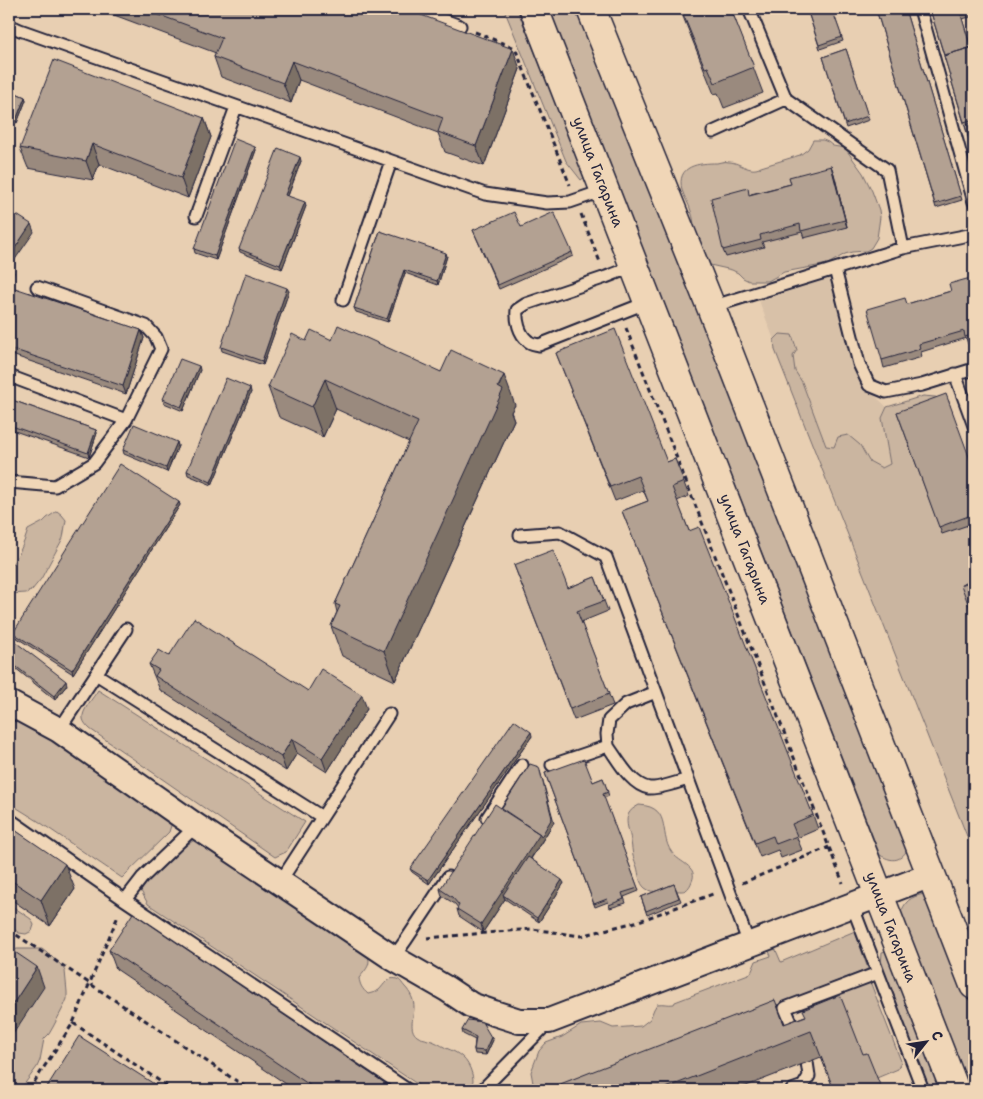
<svg xmlns="http://www.w3.org/2000/svg" width="983" height="1099" font-family="'Shantell Sans',sans-serif">
  <style>
    .built { fill: #d8c1a8 }
    .green { fill: #cab5a0; stroke: #766c6e }
    .lines { fill: none; stroke-linecap: round; stroke-linejoin: round }
    .service-casing { stroke: #22223b; stroke-width: 15 }
    .minor-casing { stroke: #22223b; stroke-width: 28 }
    .primary-casing { stroke: #22223b; stroke-width: 31 }
    .path { stroke: #22223b; stroke-width: 3; stroke-dasharray: 5 4; stroke-linecap: butt }
    .service { stroke: #f0d6b7; stroke-width: 11 }
    .minor { stroke: #f0d6b7; stroke-width: 24 }
    .primary { stroke: #f0d6b7; stroke-width: 28 }
    .wall { fill: #9a8a7e; stroke: #22223b }
    .shaded-wall { fill: #7d7166; stroke: #22223b }
    .building { fill: #b3a192; stroke: #22223b }
    .labels { text-anchor: middle; dominant-baseline: central; stroke-width: 4; stroke-linejoin: round; paint-order: stroke }
    .street-label { font-size: 15px; fill: #22223b; stroke: #f0d6b7 }
  </style>
  <rect width="100%" height="100%" fill="#e8cfb2"/>
  <filter id="ink" filterUnits="userSpaceOnUse"><feTurbulence type="fractalNoise" baseFrequency=".02" numOctaves="2"/><feDisplacementMap in="SourceGraphic" scale="10" xChannelSelector="R" yChannelSelector="G"/><feConvolveMatrix kernelMatrix="1 2 1 2 8 2 1 2 1" color-interpolation-filters="sRGB"/></filter>
  <g filter="url(#ink)">
    <path class="built" d="M831 274 853 366 863 385 887 407 882 418 890 464 882 468 869 461 860 445 826 447 802 382 795 371 793 356 780 334 774 340 758 298Z"/>
    <path class="green" d="M504 9H517L586 176 581 180 566 161Z
      M549 9H582L910 844C903 860 895 864 880 855Z
      M813 140H823L828 142 833 146 845 148 863 173 872 191 879 210 880 217 877 238 871 248 866 251 852 252 845 254 828 264 784 272 768 281H749L743 278 738 273 732 270 710 265C704 255 697 245 695 234 694 226 694 219 691 211 689 204 684 197 682 190 676 165 699 163 717 163 721 162 725 161 729 162 740 162 750 174 761 167L800 155 808 149Z
      M780 334 792 335 797 350 793 356 795 371 802 382 826 446 834 447 838 437 848 435 860 445 869 461 882 468 890 464 882 418 887 407 923 396 935 397 949 401 974 523V854L775 350 774 340Z
      M57 511 62 515 66 520 63 538 41 579 32 590 26 593 9 594V568C18 558 24 543 28 530L43 522 47 518Z
      M98 690 305 822 286 852 275 857 90 729C87 726 84 723 83 719 81 711 94 697 98 690Z
      M9 705 174 816 169 832 122 878 38 821 9 803Z
      M639 805C675 807 656 838 675 856 682 863 698 868 692 881 687 894 682 891 671 890 662 889 654 895 645 888 639 883 639 874 637 867 636 863 634 860 633 856 632 851 632 846 631 841 630 832 625 824 628 815 630 810 634 808 639 805Z
      M196 839 367 952C372 965 367 968 359 978 360 985 362 989 368 994 372 993 376 992 379 990 384 985 388 976 397 979 401 980 402 984 405 987 410 992 414 1000 414 1007 414 1017 408 1029 417 1036 421 1039 424 1038 428 1040 435 1041 440 1045 446 1048 459 1053 468 1059 472 1074 474 1081 473 1086 467 1090H426L148 904 141 891 148 880 173 854Z
      M924 894 934 902 974 1010V1090H970L900 915C905 901 910 897 924 894Z
      M9 904 31 919 34 925 32 931 26 934 19 933 9 925Z
      M855 931 868 969 777 1005 780 1013 784 1025 619 1090H533V1083L531 1072 539 1051 546 1043 562 1037 581 1025 601 1023 613 1028 641 1026 650 1019 654 1009 657 1004C664 1003 668 1005 674 1004L675 1002 751 973 756 961 771 956 766 944 772 941 781 962Z
      M17 949H42L52 957 61 965 65 971 67 992V999L64 1006 53 1027 49 1034 44 1039 40 1060 37 1067 20 1090H9L11 951Z
      M886 951 892 961 942 1090H930L881 965 882 952Z
      M864 982 871 984 901 1061 898 1069 872 1080 804 1011 806 1004Z"/>
    <g class="lines">
      <g class="service-casing">
        <path id="service" d="M414 9 460 26
          M749 9 786 99 887 170 903 248
          M920 9 974 202
          M9 25 20 30 485 194 547 203 570 202 605 190
          M713 132 786 99
          M196 216 236 107
          M634 266 606 277 526 304 517 310C516 320 519 334 528 341 531 344 535 344 539 345L648 302
          M835 269 859 364 869 385 886 392 922 385 974 369
          M343 300 391 161
          M711 307 903 248 974 234
          M955 374 974 426
          M9 376 126 420
          M9 482 55 486 94 463 126 420 161 349 156 337 146 326 37 287
          M520 535 560 532 606 557 749 944
          M96 674 322 817
          M59 730 126 629
          M608 746 607 734 609 720 626 704 656 692
          M552 765 608 746C618 760 631 785 649 788 658 789 679 782 688 779
          M487 818 522 765
          M9 819 125 900 408 1090
          M280 882 389 714
          M125 900 142 878 196 826
          M852 905 923 1090
          M393 958 406 940 448 877
          M797 1036 785 1008 878 973
          M482 1090 548 1023
          M792 1090 803 1086 809 1076 807 1062"/>
      </g>
      <g class="minor-casing">
        <path id="minor" d="M9 703 59 730 196 826 393 958 447 989 471 1005 494 1013 519 1021H549L931 875"/>
      </g>
      <g class="primary-casing">
        <path id="primary" d="M534 9 955 1090
          M591 9 711 307 974 985"/>
      </g>
      <path class="path" d="M475 32 515 48 570 185
        M581 214 600 262
        M626 328 843 883
        M967 882 974 879
        M742 883 829 847
        M9 930 250 1090
        M427 938 532 929 581 936 639 921 713 894
        M73 1023 173 1090
        M29 1090 73 1023 118 916"/>
      <use href="#service" class="service"/>
      <use href="#minor" class="minor"/>
      <use href="#primary" class="primary"/>
    </g>
    <path class="wall" d="M64 9H80L78 14Z
      M98 9H405L520 69 484 166 445 152 438 133 299 80 291 103 221 77 214 57 216 53Z
      M680 9H731L763 93 724 108 718 93 714 94Z
      M807 9H832L843 41 820 49Z
      M876 9H905L962 200 936 208Z
      M930 9H974V16L962 19 971 48 974 46V146L972 147 970 143Z
      M846 49 869 120 846 128 823 57Z
      M9 90 25 97 26 100 17 123 9 120Z
      M204 118 211 137 188 198 99 164 93 180 28 168 20 148Z
      M255 147 256 150 216 260 195 253 194 249Z
      M301 161 288 196 306 206 282 269 240 252 239 249Z
      M831 166 834 174 847 227 804 238 802 232 762 242 764 247 726 257 723 250 751 194 791 184Z
      M521 227 572 252 573 256 499 289 473 230Z
      M380 231 447 256 438 285 405 273 388 322 356 312 354 308Z
      M974 277V342L968 344 966 338 921 352 922 357 884 368 882 360 907 304 951 291Z
      M289 291 263 365 222 351 221 347Z
      M9 296 141 330 144 338 126 394 9 354Z
      M332 340 441 372 515 405 511 412 514 420 395 681 342 656 331 626 337 612 335 604 409 442 336 409 323 437 279 417 268 387 306 341Z
      M556 353 667 462 675 459 689 496 677 501 689 531 813 815 818 829 797 838 802 850 781 858 778 850 760 857 622 511 648 501 643 490 615 501Z
      M200 370 183 411 164 403 163 399Z
      M251 392 212 485 188 475 187 471Z
      M9 399 96 430 97 433 89 457 9 429Z
      M897 412 974 470V523L942 534Z
      M177 442 178 446 167 472 124 454 123 450Z
      M179 502 180 505 73 674 14 636 13 633Z
      M514 565 568 588 595 577 608 611 581 622 613 705 574 720Z
      M9 637 67 685 55 700 9 663Z
      M169 656 308 691 367 709 327 772 297 753 286 771 160 690 149 664Z
      M532 736 429 884 412 872 410 869Z
      M545 773 593 782 603 778 609 796 604 798 639 891 624 897 626 903 610 908 608 902 595 907Z
      M501 809 554 822 531 859 564 883 539 922 505 899 483 932 459 916 457 909 458 908 455 904 442 896 440 889Z
      M9 826 75 889 50 926 9 898Z
      M674 884 681 901 647 915 641 897Z
      M109 950 395 1090H295L116 969Z
      M805 1016 882 1090H834L821 1057 736 1090H545L784 1024Z
      M462 1030 491 1037 493 1040 486 1055 475 1054 474 1050 475 1040 463 1034Z"/>
    <path class="shaded-wall" d="M76 9H80L78 14Z
      M513 49 520 69 484 166 476 146Z
      M292 61 299 80 291 103 283 83Z
      M25 97 26 100 17 123 16 120Z
      M204 118 211 137 188 198 181 178Z
      M92 144 99 164 93 180 86 161Z
      M255 147 256 150 216 260 215 256Z
      M300 157 301 161 287 198 285 195Z
      M831 166 834 174 847 227 845 220Z
      M305 202 306 206 282 269 280 265Z
      M31 224 34 232 9 268V257Z
      M446 253 447 256 438 285 437 281Z
      M12 266 14 273 9 282V270Z
      M404 270 405 273 388 322 387 319Z
      M287 288 289 291 263 365 262 361Z
      M141 330 144 338 126 394 123 386Z
      M199 366 200 370 183 411 181 407Z
      M504 375 515 405 511 412 514 420 395 681 384 651Z
      M325 379 336 409 323 437 312 407Z
      M250 388 251 392 212 485 211 482Z
      M96 430 97 433 89 457 88 453Z
      M177 442 178 446 167 472 166 468Z
      M179 502 180 505 73 674 72 670Z
      M66 681 67 685 55 700 54 696Z
      M362 695 367 709 327 772 322 758Z
      M531 732 532 736 429 884 428 880Z
      M292 739 297 753 286 771 281 757Z
      M540 771 554 822 542 841 506 897 503 895 505 899 483 932 481 924Z
      M65 864 75 889 50 926 41 900Z
      M562 880 564 883 539 922 537 918Z
      M37 967 44 987 9 1040V1010Z
      M491 1037 493 1040 486 1055 485 1051Z"/>
    <path class="building" d="M143 9H405L513 49 476 146 438 132 443 118 292 61 283 83 214 57 222 38Z
      M681 9H731L754 67 715 83 708 67 705 68Z
      M807 9H832L842 37 819 45Z
      M876 9H905L961 196 935 204Z
      M930 9H974V11L961 15 971 48 944 55Z
      M974 46V119L964 122 944 56Z
      M846 49 868 116 845 124 823 57Z
      M54 60 204 118 181 178 92 144 86 161 20 148Z
      M9 90 25 97 16 120 9 117Z
      M974 123V142L970 143 965 125Z
      M235 139 255 147 215 256 194 249Z
      M278 148 300 157 285 195 305 202 280 265 239 249Z
      M831 166 845 220 801 231 800 224 760 235 761 240 723 250 711 198 748 188 749 195 791 184 789 177Z
      M9 210 31 224 9 257Z
      M514 212 521 227 554 212 572 252 498 285 473 230Z
      M380 231 446 253 437 281 404 270 387 319 354 308Z
      M9 264 12 266 9 270Z
      M246 273 287 288 262 361 221 347Z
      M974 277V334L965 337 964 331 919 344 920 349 882 360 867 309 905 298 907 304 951 291 949 284Z
      M12 287 141 330 123 386 9 348V296Z
      M338 325 441 372 451 350 504 375 498 387 503 390 384 651 331 626 340 606 335 604 418 422 325 379 312 407 268 387 292 334 306 341 311 330 332 340Z
      M615 329 667 462 675 459 684 482 672 487 689 531 699 527 813 815 792 824 797 836 776 844 773 836 755 843 622 511 648 501 638 476 610 487 556 353Z
      M180 359 199 366 181 407 163 399Z
      M226 378 250 388 211 482 187 471Z
      M946 394 974 470V514L939 527 897 412Z
      M9 399 96 430 88 453 9 425Z
      M134 424 177 442 166 468 123 450Z
      M120 464 179 502 72 670 13 633Z
      M553 550 568 588 595 577 604 601 577 611 609 694 570 709 514 565Z
      M974 580V619L961 585Z
      M194 618 308 691 321 669 362 695 322 758 292 739 281 757 155 676 159 670 149 664 159 650 169 656Z
      M9 637 66 681 54 696 9 661Z
      M514 720 531 732 428 880 410 869Z
      M584 759 593 782 603 778 608 792 603 794 638 888 622 893 624 899 609 905 607 899 594 904 545 773Z
      M530 764 539 767 552 818 541 837 540 834 501 809Z
      M495 804 540 834 481 924 457 909 459 905 452 897 440 889Z
      M9 826 65 864 41 900 9 879Z
      M528 857 562 880 537 918 503 895Z
      M674 884 679 898 646 911 641 897Z
      M133 913 395 1090H317L109 950Z
      M9 948 37 967 9 1010Z
      M840 995 863 1054 867 1053 882 1090H834L811 1031 661 1090H545L775 1000 784 1024 806 1016 803 1010Z
      M468 1020 482 1022 491 1037 485 1051 474 1050 476 1037 462 1030Z
      M79 1036 162 1089 161 1090H45Z"/>
  </g>
  <g class="labels">
    <g class="street-label">
      <text transform="translate(598 172) rotate(69)">улица Гагарина</text>
      <text transform="translate(745 549) rotate(69)">улица Гагарина</text>
      <text transform="translate(891 927) rotate(69)">улица Гагарина</text>
    </g>
  </g>
  <rect width="983" height="1099" fill="none" stroke="#f0d6b7" stroke-width="30"/>
  <rect x="15" y="15" width="953" height="1069" fill="none" stroke="#22223b" stroke-width="2" filter="url(#ink)"/>
  <g transform="translate(926 1042) rotate(60)" stroke="#f0d6b7" stroke-width="4" paint-order="stroke">
  <path d="M0-4L9 19L0 12L-9 19Z" fill="#22223b"/>
  <text y="-8" font-size="14" font-weight="bold" text-anchor="middle" fill="#22223b">С</text>
  </g>
</svg>
